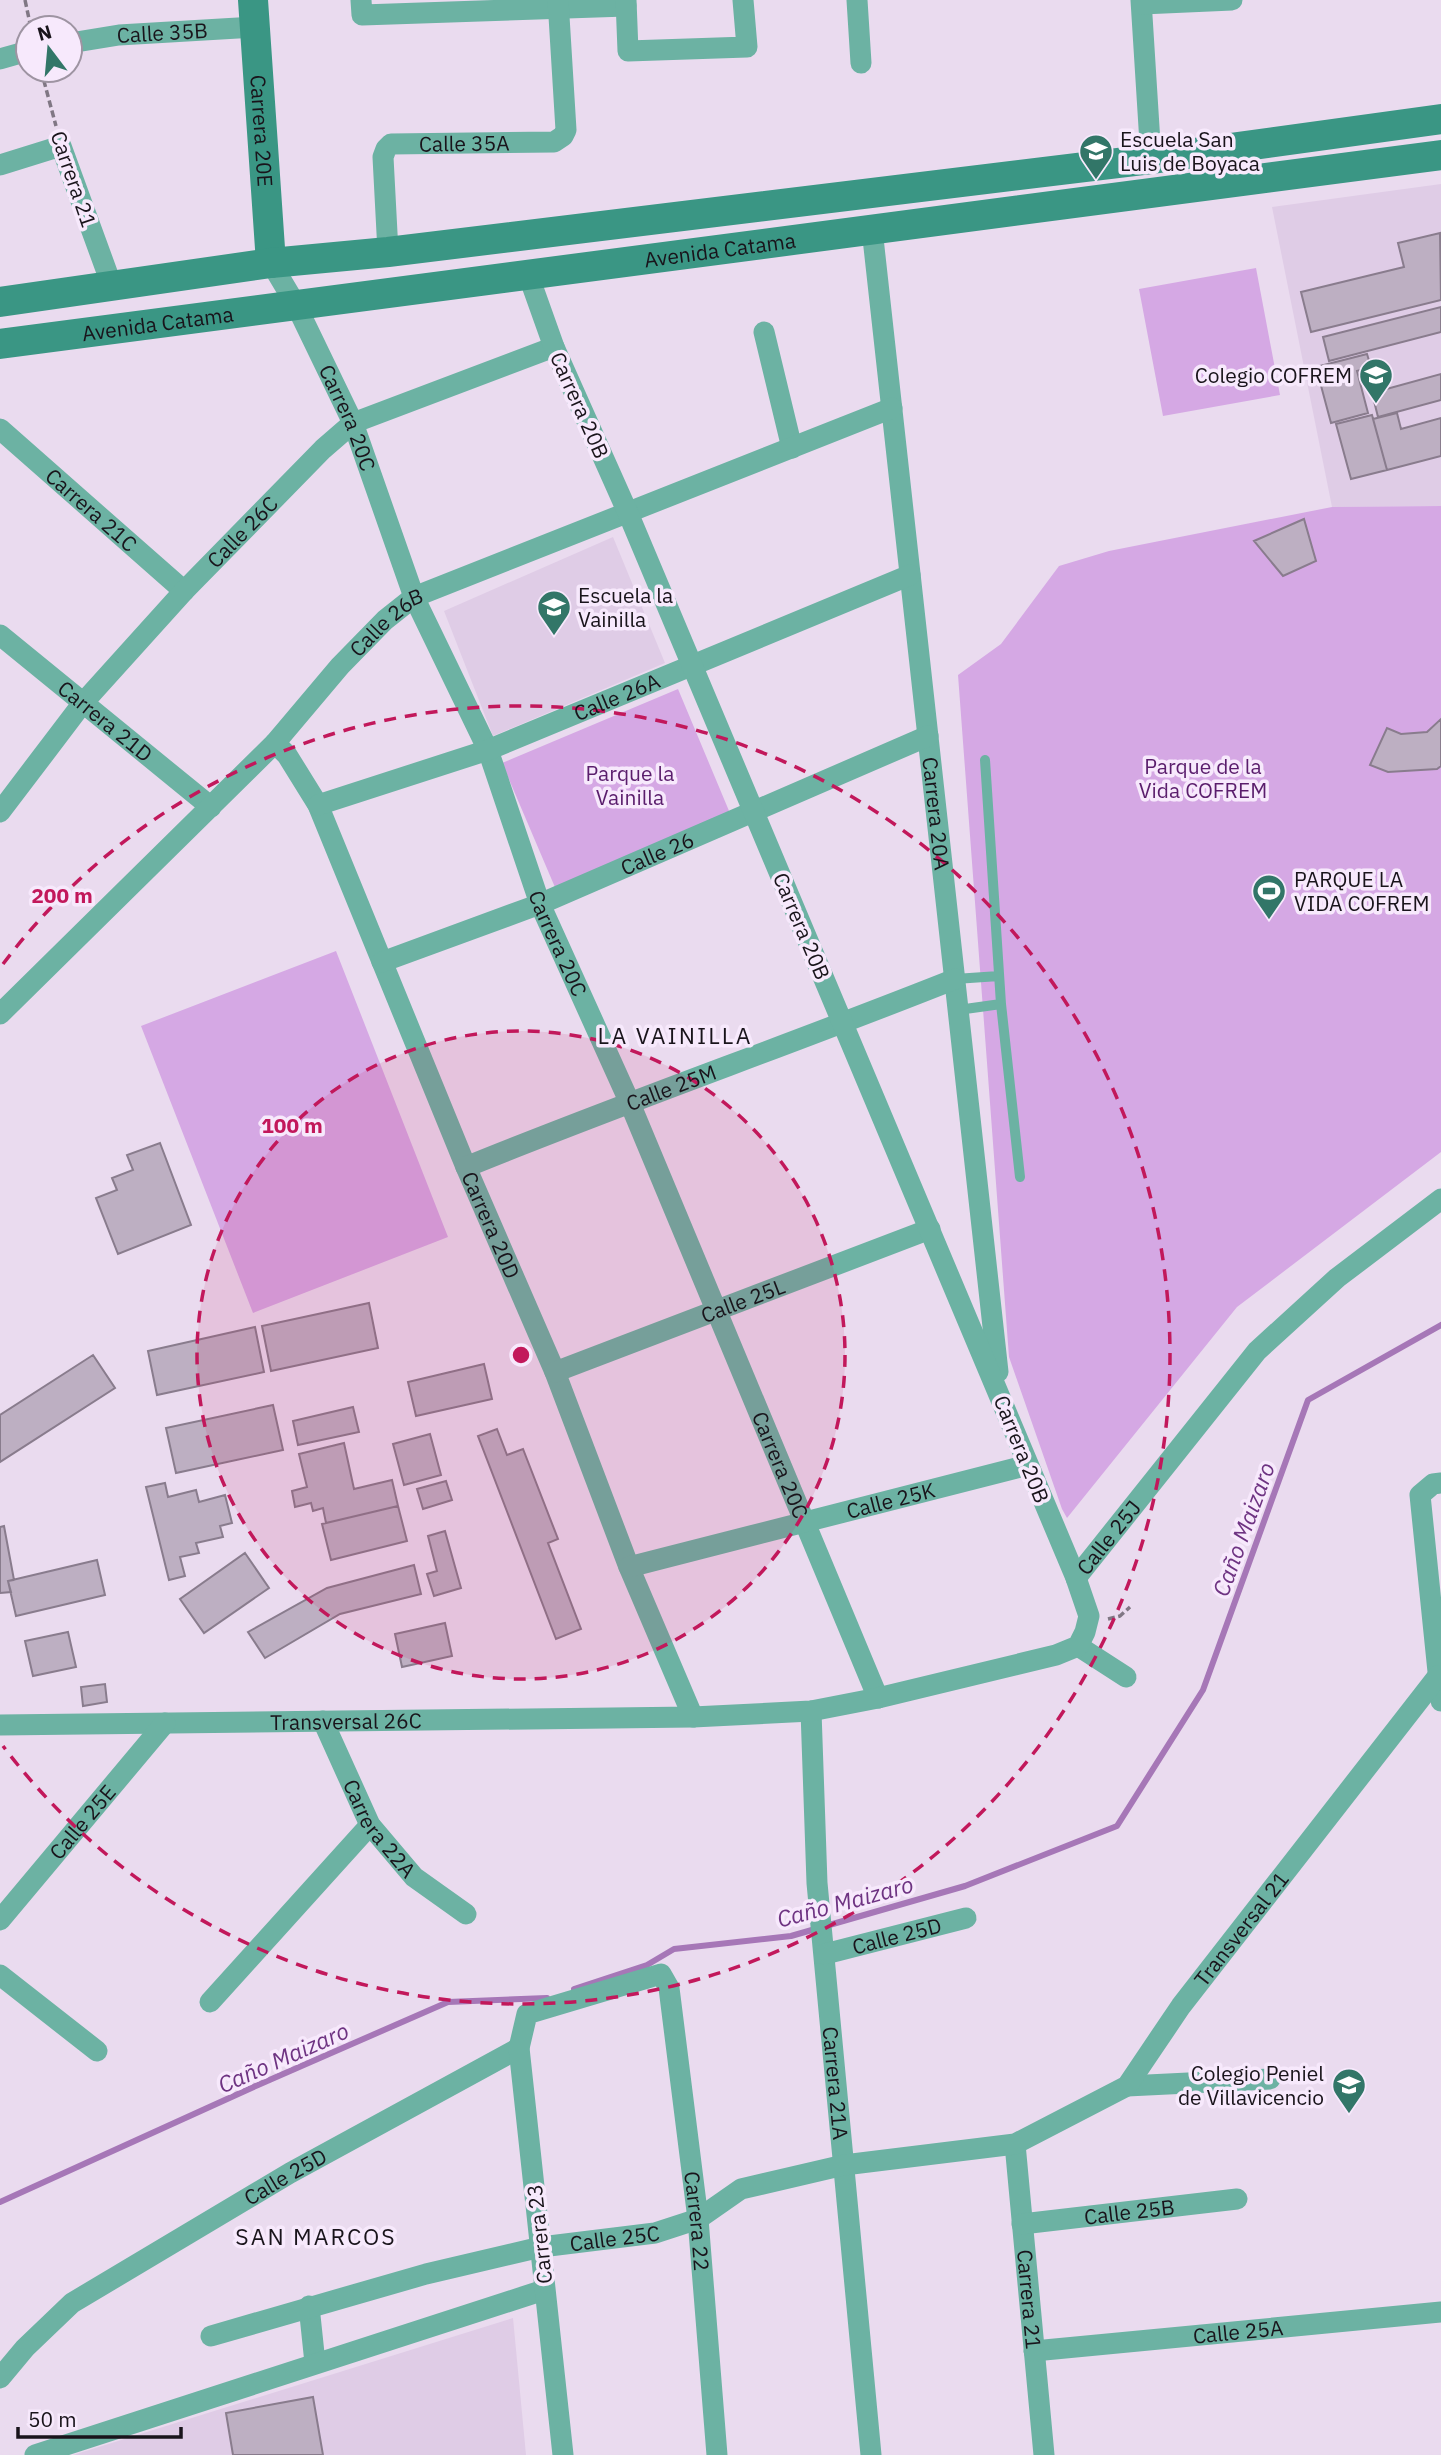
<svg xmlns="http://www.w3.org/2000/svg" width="1441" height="2455" font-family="'IBM Plex Sans',sans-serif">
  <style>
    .built { fill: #dfcce6 }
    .green { fill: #d5a8e4 }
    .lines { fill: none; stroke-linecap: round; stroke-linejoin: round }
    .stream { stroke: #a677b7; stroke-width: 6 }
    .building { fill: #bdafc2; stroke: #897c8d; stroke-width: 2 }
    .path { stroke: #807784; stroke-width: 3.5; stroke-dasharray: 7 3.5; stroke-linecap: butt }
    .lane { stroke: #6cb2a3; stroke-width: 10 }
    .street { stroke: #6cb2a3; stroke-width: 21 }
    .secondary { stroke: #3a9684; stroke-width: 30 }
    .ring { fill: none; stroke: #c2185b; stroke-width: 3.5; stroke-dasharray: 12 9 }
    .labels { text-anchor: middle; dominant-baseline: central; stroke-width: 7; stroke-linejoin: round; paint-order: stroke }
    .street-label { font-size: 21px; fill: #19141b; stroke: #f7e9fc }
    .poi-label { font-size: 21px; fill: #19141b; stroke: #f7e9fc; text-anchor: start }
    .park-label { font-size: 21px; fill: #5a1d6c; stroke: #f7e9fc }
    .neighbourhood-label { font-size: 23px; letter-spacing: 2px; fill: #19141b; stroke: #f7e9fc }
    .water-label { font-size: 23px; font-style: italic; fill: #6e3382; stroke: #f7e9fc }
    .centre { fill: #c2185b; stroke: #f7e9fc; stroke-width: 3.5 }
    .ring-label { font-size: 21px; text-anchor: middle; font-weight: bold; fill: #c2185b; stroke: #f7e9fc; stroke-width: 7; stroke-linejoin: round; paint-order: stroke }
  </style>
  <rect width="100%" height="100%" fill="#eadbef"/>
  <path class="built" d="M1441 184V506L1332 507 1272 207Z
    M613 537 665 663 493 736 444 611Z
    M513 2318 526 2455H73Z"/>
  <path class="green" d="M1256 268 1280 395 1163 416 1139 289Z
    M1441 506V1152L1237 1307 1067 1518 1062 1509 1009 1357 958 675 1001 644 1059 566 1109 551 1332 507Z
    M678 689 732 818 557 892 502 763Z
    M336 951 448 1237 253 1313 141 1026Z"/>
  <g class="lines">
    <path class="stream" d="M574 1989 647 1965 674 1949 791 1936 965 1886 1117 1826 1203 1690 1308 1400 1441 1325
      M0 2202 258 2085 448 2002 547 1998"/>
  </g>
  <path class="building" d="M1440 233 1441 300 1311 332 1301 292 1404 267 1398 243Z
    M1441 307V332L1329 361 1323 337Z
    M1367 354 1371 367 1357 371 1368 413 1331 423 1316 367Z
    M1441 374V400L1378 417 1372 393Z
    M1397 413 1401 429 1441 418V456L1387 470 1373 419Z
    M1372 415 1387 470 1351 479 1336 424Z
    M1304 519 1316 561 1283 576 1254 541Z
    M1441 719V766L1437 769 1388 772 1370 765 1387 728 1401 734 1427 732Z
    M160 1143 191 1225 118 1254 96 1198 117 1190 112 1178 133 1170 127 1155Z
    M369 1303 378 1348 271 1371 262 1326Z
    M255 1327 264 1372 157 1395 148 1351Z
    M93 1355 115 1388 0 1462V1415Z
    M484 1364 492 1399 416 1416 408 1382Z
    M273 1405 283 1450 176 1473 166 1428Z
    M353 1407 359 1432 298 1445 293 1421Z
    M497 1429 507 1455 523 1449 558 1539 548 1543 581 1629 556 1639 478 1436Z
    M430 1434 441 1475 404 1485 393 1444Z
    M344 1443 354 1489 392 1480 398 1506 326 1523 323 1508 313 1511 311 1503 295 1507 292 1491 307 1487 299 1454Z
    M446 1481 452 1500 423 1509 417 1489Z
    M165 1483 168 1497 196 1490 199 1502 225 1495 232 1523 220 1526 223 1537 196 1543 199 1553 180 1557 185 1576 169 1580 146 1487Z
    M398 1506 407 1541 331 1560 322 1524Z
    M4 1526 14 1580 8 1581 11 1592 0 1593V1527Z
    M445 1531 461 1588 434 1596 427 1574 437 1571 428 1536Z
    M245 1553 269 1588 204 1633 180 1599Z
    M97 1560 105 1595 16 1616 8 1581Z
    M414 1565 421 1594 340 1614 265 1658 248 1632 327 1588Z
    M445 1623 452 1656 402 1667 395 1634Z
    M68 1632 76 1667 33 1676 25 1641Z
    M105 1684 107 1702 83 1706 81 1687Z
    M313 2397 323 2455H233L226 2413Z"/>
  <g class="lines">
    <path class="path" d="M25 0 31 28
      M41 70 56 126
      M1108 1619 1120 1616 1130 1607"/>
    <path class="lane" d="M985 760 1001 1004 1020 1177
      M955 979 999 976
      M958 1010 1001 1004"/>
    <g class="street">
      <path d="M361 0 362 15 626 6"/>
      <path d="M626 0 628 51 747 47 743 0"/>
      <path d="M857 0 861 63"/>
      <path d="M1141 0 1151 159"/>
      <path d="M1142 4 1232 0"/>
      <path id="s1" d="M70 43 119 35 255 27"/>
      <path d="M0 59 28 51"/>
      <path d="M0 165 61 146 112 286"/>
      <path id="s2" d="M872 229 998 1372"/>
      <path id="s3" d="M388 252 383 157 386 149 391 144 554 142 563 136 566 130 558 0"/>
      <path id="s4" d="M271 263 296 305 353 423 414 597 488 750 540 904 629 1101 878 1698"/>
      <path d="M764 332 792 448"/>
      <path id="s5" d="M0 429 184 591"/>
      <path id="s6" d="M0 635 211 807"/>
      <path id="s7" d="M275 743 287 755 318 805 466 1167 555 1372 629 1567 693 1717"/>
      <path id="s8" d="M318 805 488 750 910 575"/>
      <path id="s9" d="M0 812 82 704 184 591 323 449 353 423 554 347"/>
      <path id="s10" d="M382 962 540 904 928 736"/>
      <path id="s11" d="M0 1014 275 743 340 666 385 620 414 597 892 408"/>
      <path id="s12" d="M466 1167C628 1101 792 1044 955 979"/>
      <path id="s13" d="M555 1372 930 1229"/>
      <path d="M1441 1483 1433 1484 1420 1495 1441 1701"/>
      <path id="s14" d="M629 1567 1028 1465"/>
      <path id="s15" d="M1076 1578 1257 1351 1337 1278 1441 1199"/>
      <path d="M1078 1646 1126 1677"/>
      <path id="s16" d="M811 1711 817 1883 871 2455"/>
      <path id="s17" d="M323 1721 370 1825 414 1877 466 1914"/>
      <path id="s18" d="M0 1725 693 1717 811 1711 878 1698 1056 1655 1078 1646 1085 1632 1089 1616 1076 1578 628 513 554 347 528 274"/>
      <path id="s19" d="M0 1920 165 1723"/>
      <path id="s20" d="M825 1954 966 1918"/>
      <path d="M0 1975 97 2051"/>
      <path d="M210 2002 370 1825"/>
      <path d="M1127 2086 1270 2079"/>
      <path id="s21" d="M1015 2144 1044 2455"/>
      <path id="s22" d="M1022 2224 1237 2199"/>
      <path d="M309 2306 315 2363"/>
      <path id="s23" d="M211 2336 426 2274 541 2247 655 2233 698 2219 741 2189 844 2165 1015 2144 1127 2086 1181 2006 1438 1676 1441 1677"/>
      <path id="s24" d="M1034 2351 1441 2312"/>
      <path id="s25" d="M0 2378 25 2348 72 2303 290 2173 519 2048"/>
      <path d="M35 2455 544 2290"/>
      <path id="s26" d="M563 2455 519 2048 527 2014 661 1974 669 1988 698 2219 717 2455"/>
    </g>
    <g class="secondary">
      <path id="s27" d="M253 0 271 263"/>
      <path d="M0 302 271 263 388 252 1151 159 1441 119"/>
      <path id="s28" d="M0 344 1441 155"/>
    </g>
  </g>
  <circle cx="521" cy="1355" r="324" fill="#c2185b" fill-opacity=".12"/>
  <g class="ring">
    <circle cx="521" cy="1355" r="324"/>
    <path d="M3 964A649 649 0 1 1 3 1746"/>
  </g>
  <defs>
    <g id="school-pin" transform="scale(1.75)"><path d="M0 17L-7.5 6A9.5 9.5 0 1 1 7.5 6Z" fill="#327668" stroke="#f7e9fc"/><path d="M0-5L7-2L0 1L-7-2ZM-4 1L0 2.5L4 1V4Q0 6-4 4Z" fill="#fff"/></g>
    <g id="university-pin" transform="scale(1.75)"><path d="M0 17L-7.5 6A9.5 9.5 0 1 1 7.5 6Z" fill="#327668" stroke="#f7e9fc"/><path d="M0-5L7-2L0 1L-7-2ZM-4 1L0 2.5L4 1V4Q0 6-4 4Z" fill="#fff"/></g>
    <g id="stadium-pin" transform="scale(1.75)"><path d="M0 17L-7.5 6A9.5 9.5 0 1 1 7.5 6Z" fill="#327668" stroke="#f7e9fc"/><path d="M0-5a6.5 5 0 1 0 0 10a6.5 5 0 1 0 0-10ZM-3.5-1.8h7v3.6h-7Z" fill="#fff"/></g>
  </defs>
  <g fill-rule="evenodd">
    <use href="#school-pin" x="1096" y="151"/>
    <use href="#university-pin" x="1376" y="375"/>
    <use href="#school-pin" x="554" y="607"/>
    <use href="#stadium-pin" x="1269" y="891"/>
    <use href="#school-pin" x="1349" y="2085"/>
  </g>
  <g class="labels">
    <g class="street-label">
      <text stroke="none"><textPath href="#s1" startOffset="93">Calle 35B</textPath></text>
      <text stroke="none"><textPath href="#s27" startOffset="131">Carrera 20E</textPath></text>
      <text stroke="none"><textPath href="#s3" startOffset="184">Calle 35A</textPath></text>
      <text transform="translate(74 179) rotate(71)">Carrera 21</text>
      <text stroke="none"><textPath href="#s28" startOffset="726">Avenida Catama</textPath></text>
      <text stroke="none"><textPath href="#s28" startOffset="159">Avenida Catama</textPath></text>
      <text transform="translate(580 405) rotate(66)">Carrera 20B</text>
      <text stroke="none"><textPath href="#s4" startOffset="173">Carrera 20C</textPath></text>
      <text stroke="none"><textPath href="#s5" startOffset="122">Carrera 21C</textPath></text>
      <text stroke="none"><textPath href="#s9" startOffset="371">Calle 26C</textPath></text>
      <text stroke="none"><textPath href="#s11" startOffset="551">Calle 26B</textPath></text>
      <text stroke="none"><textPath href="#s8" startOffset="318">Calle 26A</textPath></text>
      <text stroke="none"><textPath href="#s6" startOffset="136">Carrera 21D</textPath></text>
      <text stroke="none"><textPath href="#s2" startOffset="588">Carrera 20A</textPath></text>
      <text stroke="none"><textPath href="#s10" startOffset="296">Calle 26</textPath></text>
      <text transform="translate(802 926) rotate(67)">Carrera 20B</text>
      <text stroke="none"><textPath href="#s4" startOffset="740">Carrera 20C</textPath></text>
      <text stroke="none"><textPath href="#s12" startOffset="220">Calle 25M</textPath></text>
      <text stroke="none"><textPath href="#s7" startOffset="530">Carrera 20D</textPath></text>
      <text stroke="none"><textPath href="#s13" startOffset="201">Calle 25L</textPath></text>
      <text transform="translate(1022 1449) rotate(68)">Carrera 20B</text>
      <text stroke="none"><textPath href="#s4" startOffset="1307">Carrera 20C</textPath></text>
      <text stroke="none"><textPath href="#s14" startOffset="270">Calle 25K</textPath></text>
      <text stroke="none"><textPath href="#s15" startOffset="52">Calle 25J</textPath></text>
      <text stroke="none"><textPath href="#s18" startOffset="346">Transversal 26C</textPath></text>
      <text stroke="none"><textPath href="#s19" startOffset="128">Calle 25E</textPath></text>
      <text stroke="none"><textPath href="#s17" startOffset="122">Carrera 22A</textPath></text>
      <text stroke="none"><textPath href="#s23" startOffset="1153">Transversal 21</textPath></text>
      <text stroke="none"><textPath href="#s20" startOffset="74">Calle 25D</textPath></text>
      <text stroke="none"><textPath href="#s16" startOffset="373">Carrera 21A</textPath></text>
      <text stroke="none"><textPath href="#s25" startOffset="352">Calle 25D</textPath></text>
      <text stroke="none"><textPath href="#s22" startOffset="108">Calle 25B</textPath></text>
      <text stroke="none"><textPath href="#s26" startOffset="835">Carrera 22</textPath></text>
      <text transform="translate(539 2234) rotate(-96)">Carrera 23</text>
      <text stroke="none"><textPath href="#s23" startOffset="416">Calle 25C</textPath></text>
      <text stroke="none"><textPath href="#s21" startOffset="156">Carrera 21</textPath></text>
      <text stroke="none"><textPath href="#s24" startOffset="205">Calle 25A</textPath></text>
    </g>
    <g class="poi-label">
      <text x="1120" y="139">Escuela San<tspan x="1120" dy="24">Luis de Boyaca</tspan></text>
      <text x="1352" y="375" text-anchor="end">Colegio COFREM</text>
      <text x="578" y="595">Escuela la<tspan x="578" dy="24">Vainilla</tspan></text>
      <text x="1294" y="879">PARQUE LA<tspan x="1294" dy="24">VIDA COFREM</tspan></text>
      <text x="1324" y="2073" text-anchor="end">Colegio Peniel<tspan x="1324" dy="24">de Villavicencio</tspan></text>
    </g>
    <g class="park-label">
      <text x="1203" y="766">Parque de la<tspan x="1203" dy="24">Vida COFREM</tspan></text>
      <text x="630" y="773">Parque la<tspan x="630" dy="24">Vainilla</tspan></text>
    </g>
    <g class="neighbourhood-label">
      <text x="675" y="1035">LA VAINILLA</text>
      <text x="316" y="2236">SAN MARCOS</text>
    </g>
    <g class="water-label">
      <text transform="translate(1243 1529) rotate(-70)">Caño Maizaro</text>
      <text transform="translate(845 1901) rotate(-15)">Caño Maizaro</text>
      <text transform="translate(283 2057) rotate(-24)">Caño Maizaro</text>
    </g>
  </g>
  <circle cx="521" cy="1355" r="10" class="centre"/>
  <g class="ring-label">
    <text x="62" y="903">200 m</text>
    <text x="292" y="1133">100 m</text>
  </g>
  <g transform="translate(49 49) rotate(344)"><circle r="33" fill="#f7e9fc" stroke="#9e94a2" stroke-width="2"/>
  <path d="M0-5L12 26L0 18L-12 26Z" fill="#327668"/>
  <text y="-10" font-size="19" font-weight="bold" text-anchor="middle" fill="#19141b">N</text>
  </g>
  <path d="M18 2427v10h163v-10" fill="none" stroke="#19141b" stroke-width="3.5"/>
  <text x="28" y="2427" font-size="21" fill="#19141b" stroke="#f7e9fc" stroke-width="5" paint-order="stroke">50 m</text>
</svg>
